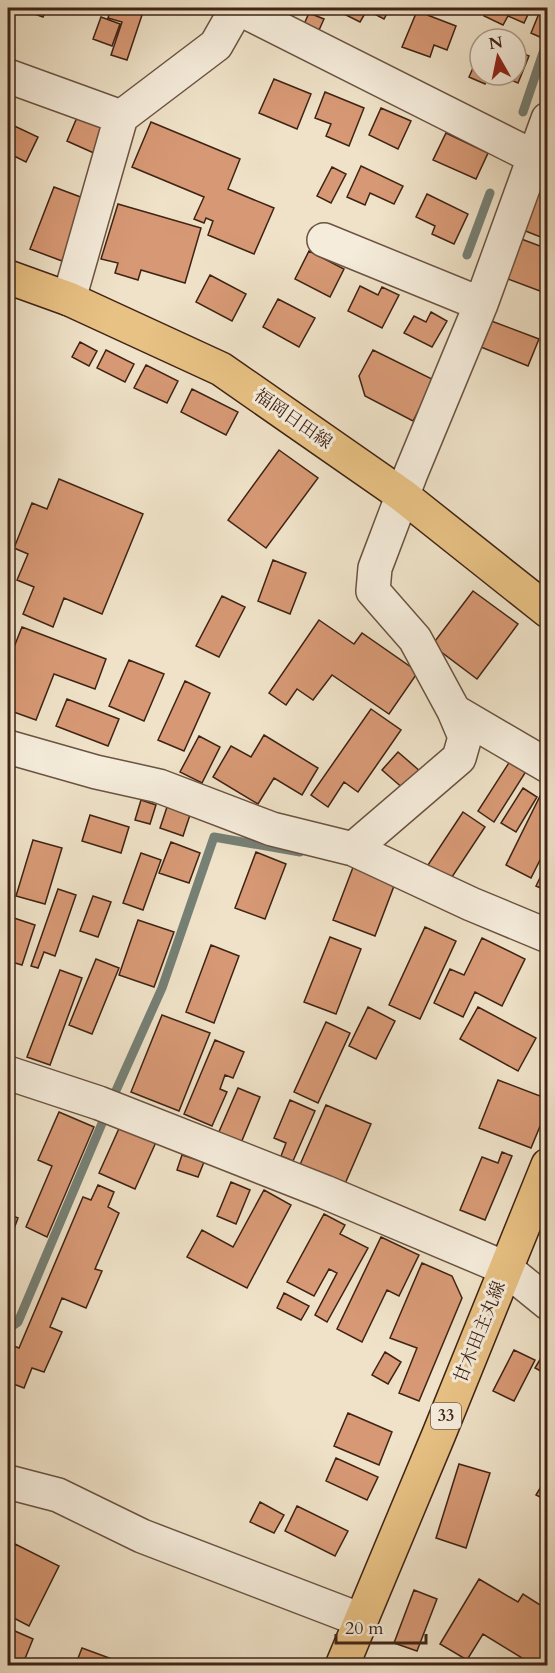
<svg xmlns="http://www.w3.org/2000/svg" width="555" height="1673" font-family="Cardo,'Noto Serif JP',serif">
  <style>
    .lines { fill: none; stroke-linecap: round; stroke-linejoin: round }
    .stream { stroke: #768075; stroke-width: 9 }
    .building { fill: #d79975; stroke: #3f2314; stroke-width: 1.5 }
    .minor-casing { stroke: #6b5341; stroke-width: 36 }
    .major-casing { stroke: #3f2314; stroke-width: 36 }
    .minor { stroke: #f5ecdb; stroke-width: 33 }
    .major { stroke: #e8c184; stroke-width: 33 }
    .labels { text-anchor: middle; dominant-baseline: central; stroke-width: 6; stroke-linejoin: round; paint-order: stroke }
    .shield { fill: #f5ecdb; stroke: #765f50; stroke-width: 1.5 }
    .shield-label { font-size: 16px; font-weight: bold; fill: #3f2314 }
    .street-label { font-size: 18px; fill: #3f2314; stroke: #f5ecdb }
  </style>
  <rect width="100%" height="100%" fill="#efe2c8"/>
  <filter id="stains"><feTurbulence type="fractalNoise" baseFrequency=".00333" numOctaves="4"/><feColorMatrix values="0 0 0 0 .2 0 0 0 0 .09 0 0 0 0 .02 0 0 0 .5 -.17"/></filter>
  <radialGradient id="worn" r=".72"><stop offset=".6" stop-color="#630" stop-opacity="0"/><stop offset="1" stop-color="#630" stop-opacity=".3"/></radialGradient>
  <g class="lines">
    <path class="stream" d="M523 112 548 38
      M467 255 490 193
      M8 1329 18 1322 114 1095 162 988 214 837 300 852"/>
  </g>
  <path class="building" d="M18 8H47L43 17Z
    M111 8H119L142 15 127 60 111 55 122 22 108 18Z
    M340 8H390L384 19 367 10 360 22 338 11Z
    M488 8H531L524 23 508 16 503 25 484 16Z
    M417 11 456 26 447 50 434 45 430 57 402 47Z
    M540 11 548 14V27L542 38 531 33Z
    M309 13 324 19 315 39 300 33Z
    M101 17 120 24 112 46 93 39Z
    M516 51 529 56 518 83 499 75H516Z
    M480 52V75H488L485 84 469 77Z
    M274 79 311 94 297 129 259 113Z
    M325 92 364 108 349 146 326 136 331 124 315 118Z
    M381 108 411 121 398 149 369 135Z
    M78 115 108 128 96 154 67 141Z
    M151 122 240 159 228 189 274 208 254 254 208 235 213 221 206 218 204 223 194 219 204 197 132 167Z
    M8 123 38 137 26 162 8 153Z
    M446 133 488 153 476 179 433 160Z
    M361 166 403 186 394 204 370 193 365 205 347 197Z
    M332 167 346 174 331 203 317 196Z
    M548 167V190L540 187Z
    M54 187 86 199 62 261 30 249Z
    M534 191 548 197V240L518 228Z
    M427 194 468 214 454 244 432 234 435 226 416 217Z
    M118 204 201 228 185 283 141 270 138 280 115 273 118 263 101 259Z
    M516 237 548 249V270L540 291 500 276Z
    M309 251 344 269 330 297 295 279Z
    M210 275 246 294 232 321 196 302Z
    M360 286 378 295 382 287 399 295 382 328 348 311Z
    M278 299 315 318 299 347 263 327Z
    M431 312 447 321 432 347 404 333 414 316 426 322Z
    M486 319 539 339 528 366 476 345Z
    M80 342 97 351 89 366 72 357Z
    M106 350 134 364 125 382 97 368Z
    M373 350 434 380 413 421 365 396 359 376Z
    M146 365 178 381 167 403 134 388Z
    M192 389 238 412 226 435 181 412Z
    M279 450 318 478 266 548 228 520Z
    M59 479 143 514 102 614 64 598 53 627 23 614 34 587 17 580 28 554 14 548 32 503 47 509Z
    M273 560 306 573 290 614 258 601Z
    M473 591 518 624 477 679 432 645Z
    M222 596 245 607 219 657 196 646Z
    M319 620 354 644 362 633 418 672 389 714 332 675 313 700 297 689 286 705 269 693Z
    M22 627 106 659 95 689 54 674 36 720 8 710V650L12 652Z
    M129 660 164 674 144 721 109 706Z
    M185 681 210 693 184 751 158 740Z
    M67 699 119 719 108 746 56 726Z
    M371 709 401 730 358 792 344 782 328 807 311 795Z
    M264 735 318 768 302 795 274 778 258 804 213 777 231 746 251 757Z
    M199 736 220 747 202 783 180 772Z
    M398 752 421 772 405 790 382 770Z
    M514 755 530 765 494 822 478 811Z
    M523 788 537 797 516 832 501 823Z
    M542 792 548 795V844L531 878 506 865Z
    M141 800 156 805 150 824 135 820Z
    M168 804 191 812 183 836 160 828Z
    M463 812 485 827 450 880 428 865Z
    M90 815 129 827 121 853 82 841Z
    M33 840 62 848 45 904 16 896Z
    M171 842 200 853 189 883 159 873Z
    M256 852 286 864 265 919 235 908Z
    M141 853 161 860 143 910 123 903Z
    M548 861V891L536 886Z
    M355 862 394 886 375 936 333 920Z
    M58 889 76 895 55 956 44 952 38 968 31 966Z
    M93 896 111 902 98 937 80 931Z
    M11 917 35 925 22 965 8 961V927Z
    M138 920 174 932 154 987 119 975Z
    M425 927 456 941 420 1019 389 1005Z
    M330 937 361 949 336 1014 304 1002Z
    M482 938 525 959 502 1006 475 992 463 1017 434 1003 450 969 464 975Z
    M211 945 239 956 214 1023 186 1012Z
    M96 959 119 968 92 1034 69 1025Z
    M60 970 82 978 50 1065 27 1057Z
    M8 984 14 986 8 1005Z
    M368 1007 395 1021 376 1059 349 1046Z
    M478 1007 536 1038 518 1071 460 1039Z
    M162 1015 210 1033 179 1111 131 1092Z
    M326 1022 350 1033 318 1103 294 1092Z
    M215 1040 244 1052 233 1078 225 1075 220 1089 227 1092 212 1126 184 1114Z
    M498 1080 548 1099V1107L531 1148 479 1128Z
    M238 1088 260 1097 241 1143 218 1134Z
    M290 1100 315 1111 293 1161 281 1156 286 1143 274 1138Z
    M326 1105 371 1124 344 1186 299 1167Z
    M59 1112 94 1127 47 1237 26 1227 52 1166 38 1160Z
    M121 1124 157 1140 135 1189 99 1173Z
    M502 1152 512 1156 485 1220 460 1210 482 1157 498 1163Z
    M182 1155 204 1162 198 1177 177 1170Z
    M231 1182 250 1190 236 1224 217 1216Z
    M98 1185 114 1192 108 1207 119 1213 95 1269 102 1271 86 1308 62 1298 50 1327 62 1332 44 1372 32 1368 24 1388 8 1382V1361L14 1346 19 1348 83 1197 91 1200Z
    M264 1190 291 1205 247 1288 187 1257 202 1230 233 1247Z
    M8 1214 18 1218 8 1245Z
    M324 1214 345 1225 340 1234 368 1248 327 1322 315 1315 337 1273 329 1269 314 1296 287 1282Z
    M381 1237 419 1255 399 1296 387 1290 362 1342 337 1329Z
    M422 1263 452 1276 462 1298 419 1401 399 1393 417 1348 390 1338Z
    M284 1293 309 1306 301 1320 277 1308Z
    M548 1346V1375L535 1368Z
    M514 1350 535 1360 514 1401 493 1391Z
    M385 1352 401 1362 388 1384 372 1375Z
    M348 1413 392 1432 379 1465 334 1446Z
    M336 1458 378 1477 367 1500 326 1481Z
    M459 1464 490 1473 466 1548 436 1538Z
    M548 1475V1501L536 1495Z
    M260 1502 284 1515 274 1533 250 1522Z
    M297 1506 348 1531 335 1556 285 1531Z
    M15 1544 59 1566 29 1626 8 1615V1559Z
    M479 1579 518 1602 523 1594 548 1610V1666H535L483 1634 467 1660 440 1644Z
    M414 1590 437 1599 417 1651 394 1643Z
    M8 1628 33 1639 22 1666H8Z
    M82 1648 131 1666H75Z"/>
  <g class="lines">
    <g class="minor-casing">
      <path id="minor" d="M238 8 534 157
        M8 76 121 117
        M324 240 481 304
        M69 299 121 117 216 45 237 8
        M454 711 548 766
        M8 747 96 772 159 786 272 829 353 849 471 904 548 936
        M353 849 459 758 465 737 454 711 415 639 373 591 375 568 411 473 481 304 548 119
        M8 1073 99 1103 325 1192 505 1268 548 1303
        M8 1482 58 1495 142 1536 361 1620"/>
    </g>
    <g class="major-casing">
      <path id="major" d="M8 277 69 299 221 369 402 495 548 611
        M342 1666 439 1434 548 1165"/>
    </g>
    <use href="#minor" class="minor"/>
    <use href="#major" class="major"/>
  </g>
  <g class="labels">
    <rect class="shield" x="431" y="1403" width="30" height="26" rx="4.5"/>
    <g class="shield-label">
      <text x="446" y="1416">33</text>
    </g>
    <g class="street-label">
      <text transform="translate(293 419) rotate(35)">福岡日田線</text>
      <text transform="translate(480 1332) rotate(-68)">甘木田主丸線</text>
    </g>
  </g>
  <rect width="555" height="1673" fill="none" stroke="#efe2c8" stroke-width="30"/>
  <rect x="9" y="9" width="537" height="1655" fill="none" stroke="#3f2314" stroke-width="3"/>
  <rect x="15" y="15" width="525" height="1643" fill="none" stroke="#3f2314" stroke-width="1.5"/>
  <g transform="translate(498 57) rotate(351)"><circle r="28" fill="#f5ecdb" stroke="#ac9c8b" stroke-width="1.5"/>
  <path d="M0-4.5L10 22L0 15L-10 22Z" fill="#8f2418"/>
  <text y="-9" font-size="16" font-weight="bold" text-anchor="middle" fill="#3f2314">N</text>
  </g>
  <path d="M336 1634v9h90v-9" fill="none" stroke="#3f2314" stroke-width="3"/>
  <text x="345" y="1634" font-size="18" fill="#3f2314" stroke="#f5ecdb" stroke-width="4.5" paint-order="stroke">20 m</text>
  <rect width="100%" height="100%" filter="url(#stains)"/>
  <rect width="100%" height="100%" fill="url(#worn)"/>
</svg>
